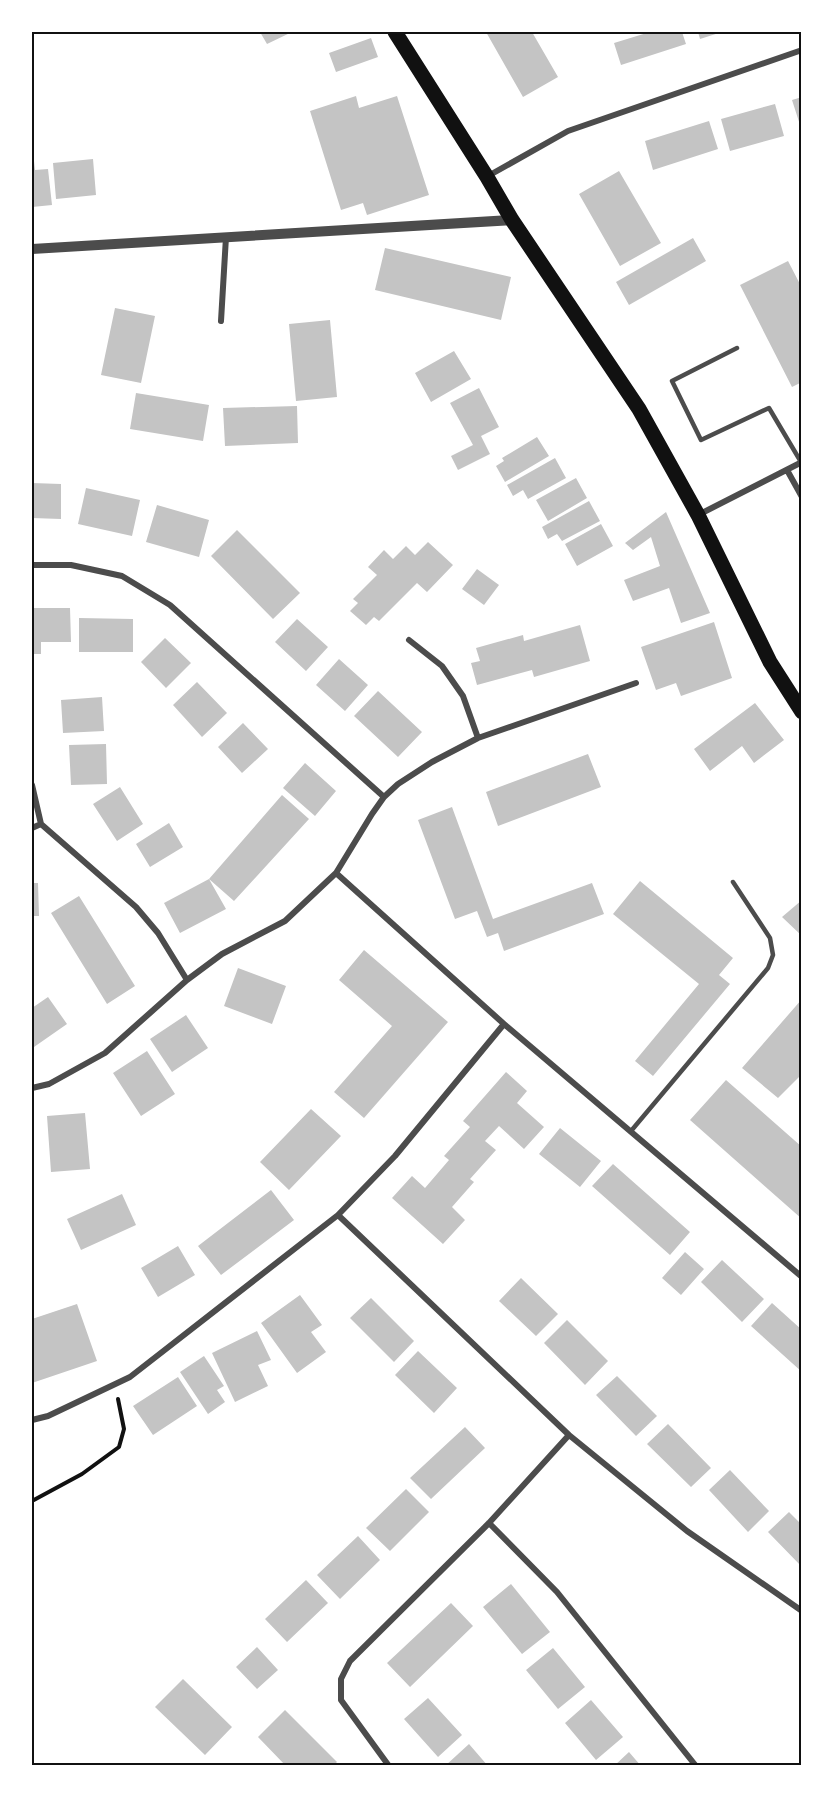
<svg xmlns="http://www.w3.org/2000/svg" width="833" height="1797" font-family="'Work Sans',sans-serif">
  <style>
    .building { fill: #c4c4c4 }
    .lines { fill: none; stroke-linecap: round; stroke-linejoin: round }
    .path { stroke: #111; stroke-width: 4 }
    .service { stroke: #4c4c4c; stroke-width: 4.5 }
    .minor { stroke: #4c4c4c; stroke-width: 6 }
    .tertiary { stroke: #4c4c4c; stroke-width: 10 }
    .primary { stroke: #111; stroke-width: 15 }
    .neatline { fill: none; stroke: #111; stroke-width: 2 }
  </style>
  <rect width="100%" height="100%" fill="#fff"/>
  <path class="building" d="M260 32H292L267 44Z
    M486 32H532L558 77 523 97Z
    M650 32H682L686 44 621 65 614 43Z
    M698 32H722L700 39Z
    M371 38 378 57 336 72 329 53Z
    M356 96 359 108 397 96 429 195 367 215 363 203 341 210 310 111Z
    M802 97V128H801L792 100Z
    M775 104 784 136 730 151 721 119Z
    M709 121 718 149 653 170 645 141Z
    M32 159 34 161 35 170 48 169 52 205 32 207Z
    M93 159 96 195 56 199 53 163Z
    M619 171 661 243 620 266 579 194Z
    M693 238 706 261 629 305 616 282Z
    M385 248 511 277 501 320 375 290Z
    M788 261 802 288V382L792 387 740 285Z
    M115 308 155 316 141 383 101 375Z
    M330 320 337 397 296 401 289 324Z
    M454 351 471 379 431 402 415 373Z
    M479 388 499 427 481 436 490 454 458 470 451 456 473 445 450 403Z
    M136 393 209 405 203 441 130 429Z
    M297 406 298 443 225 446 223 408Z
    M537 437 549 456 505 482 496 466 504 461 502 458Z
    M555 458 566 478 528 499 523 490 513 496 507 485Z
    M576 478 587 498 548 521 536 500Z
    M32 483 61 484V519L32 518Z
    M86 488 140 500 132 536 78 524Z
    M589 501 600 521 562 541 557 534 548 539 542 527Z
    M157 505 209 520 199 557 146 542Z
    M666 512 710 613 681 623 669 588 633 601 624 580 660 566 651 537 633 550 625 543Z
    M601 524 613 546 577 566 565 544Z
    M237 530 300 593 273 619 211 556Z
    M428 542 453 565 427 592 417 583 379 621 374 617 366 625 350 611 358 603 353 599 377 575 368 567 384 550 393 559 406 546 415 555Z
    M477 569 499 585 484 605 462 589Z
    M32 608H70L71 642H41V654H32Z
    M79 618 133 619V652H79Z
    M297 619 328 647 306 671 275 642Z
    M714 622 732 678 681 696 676 683 656 690 641 647Z
    M580 625 590 661 534 677 532 670 477 685 471 663 480 661 476 648 523 635 524 641Z
    M165 638 191 663 166 688 141 662Z
    M339 659 368 685 345 711 316 685Z
    M197 682 227 713 202 737 173 705Z
    M378 691 422 732 398 757 354 716Z
    M102 697 104 731 63 733 61 700Z
    M755 703 784 740 754 763 742 746 710 771 694 749Z
    M243 723 268 749 242 773 218 747Z
    M106 744 107 784 71 785 69 745Z
    M588 754 601 787 498 826 486 792Z
    M305 763 336 791 315 816 283 788Z
    M120 787 143 824 117 841 93 804Z
    M282 795 309 819 234 901 209 879Z
    M452 807 493 919 592 883 604 914 504 951 498 933 487 937 477 911 455 919 418 820Z
    M169 823 183 847 150 867 136 844Z
    M209 879 226 909 180 933 164 903Z
    M640 881 733 958 719 975 730 984 653 1076 635 1061 699 984 613 914Z
    M32 883H38L39 916H32Z
    M79 896 135 986 107 1004 51 913Z
    M802 900V936L782 917Z
    M364 950 448 1022 364 1118 334 1092 392 1026 339 980Z
    M238 968 286 986 272 1024 224 1006Z
    M48 997 67 1024 34 1047 32 1043V1008Z
    M802 999V1074L778 1098 742 1068Z
    M186 1015 208 1048 172 1072 150 1039Z
    M147 1051 175 1094 141 1116 113 1073Z
    M506 1072 527 1091 517 1103 544 1127 524 1149 499 1126 485 1141 496 1150 470 1179 474 1182 452 1207 465 1220 443 1244 392 1198 412 1176 425 1188 449 1160 444 1156 470 1127 463 1121Z
    M726 1080 802 1147V1219L690 1120Z
    M311 1109 341 1136 289 1190 260 1162Z
    M85 1113 90 1169 51 1172 47 1116Z
    M560 1128 601 1161 580 1187 539 1154Z
    M613 1164 690 1232 670 1255 592 1186Z
    M271 1190 294 1220 221 1275 198 1246Z
    M122 1194 136 1225 81 1250 67 1219Z
    M178 1246 195 1275 158 1297 141 1268Z
    M685 1252 704 1269 681 1295 662 1278Z
    M722 1260 764 1299 742 1322 701 1282Z
    M521 1278 558 1314 536 1336 499 1301Z
    M300 1295 322 1325 311 1332 326 1352 297 1373 261 1323Z
    M371 1298 414 1341 394 1362 350 1318Z
    M772 1303 802 1330V1372L751 1326Z
    M77 1304 97 1361 32 1383V1319Z
    M567 1320 608 1361 585 1385 544 1343Z
    M257 1331 271 1360 258 1365 268 1386 235 1402 212 1353Z
    M418 1351 457 1388 434 1413 395 1375Z
    M204 1356 224 1386 217 1390 225 1402 208 1414 180 1372Z
    M617 1376 657 1416 636 1436 596 1395Z
    M178 1377 197 1406 153 1435 133 1406Z
    M668 1424 711 1468 691 1487 647 1444Z
    M465 1427 485 1448 431 1499 410 1478Z
    M730 1470 769 1511 748 1532 709 1490Z
    M406 1489 429 1512 390 1551 366 1528Z
    M789 1512 802 1525V1567L768 1532Z
    M358 1536 380 1560 340 1599 317 1575Z
    M306 1580 328 1603 287 1642 265 1619Z
    M511 1584 550 1632 522 1654 483 1607Z
    M451 1603 473 1626 410 1687 387 1663Z
    M257 1647 278 1670 257 1689 236 1667Z
    M553 1648 585 1687 558 1709 526 1670Z
    M183 1679 232 1727 205 1755 155 1707Z
    M428 1698 462 1735 438 1757 404 1719Z
    M591 1700 623 1737 596 1760 565 1723Z
    M285 1710 337 1762 333 1766H286L258 1737Z
    M469 1744 488 1766H445Z
    M629 1752 641 1766H614Z"/>
  <g class="lines">
    <path class="path" d="M32 1501 82 1474 119 1447 124 1429 118 1399"/>
    <path class="service" d="M737 348 672 381 701 440 769 408 801 462
      M631 1131 768 968 773 955 770 938 733 882"/>
    <path class="minor" d="M488 176 568 131 802 50
      M221 321 226 237
      M787 470 802 497
      M698 515 802 462
      M32 565H71L122 576 170 605 384 797
      M409 640 442 666 463 696 478 738
      M32 785 41 824 136 907 158 933 187 980
      M32 828 41 824
      M336 873 504 1024 802 1277
      M32 1088 49 1084 105 1053 187 980 222 954 285 921 336 873 372 814 384 797 398 784 432 762 478 738 636 683
      M338 1215 569 1435 687 1531 802 1611
      M32 1420 48 1416 130 1377 338 1215 395 1156 504 1024
      M489 1523 557 1592 696 1766
      M389 1766 341 1700V1679L350 1661 489 1523 569 1435"/>
    <path class="tertiary" d="M32 249 512 220"/>
    <path class="primary" d="M395 32 487 177 512 220 639 409 698 515 770 662 802 712"/>
  </g>
  <rect width="833" height="1797" fill="none" stroke="#ffffff" stroke-width="66"/>
  <rect x="33" y="33" width="767" height="1731" class="neatline"/>
</svg>
